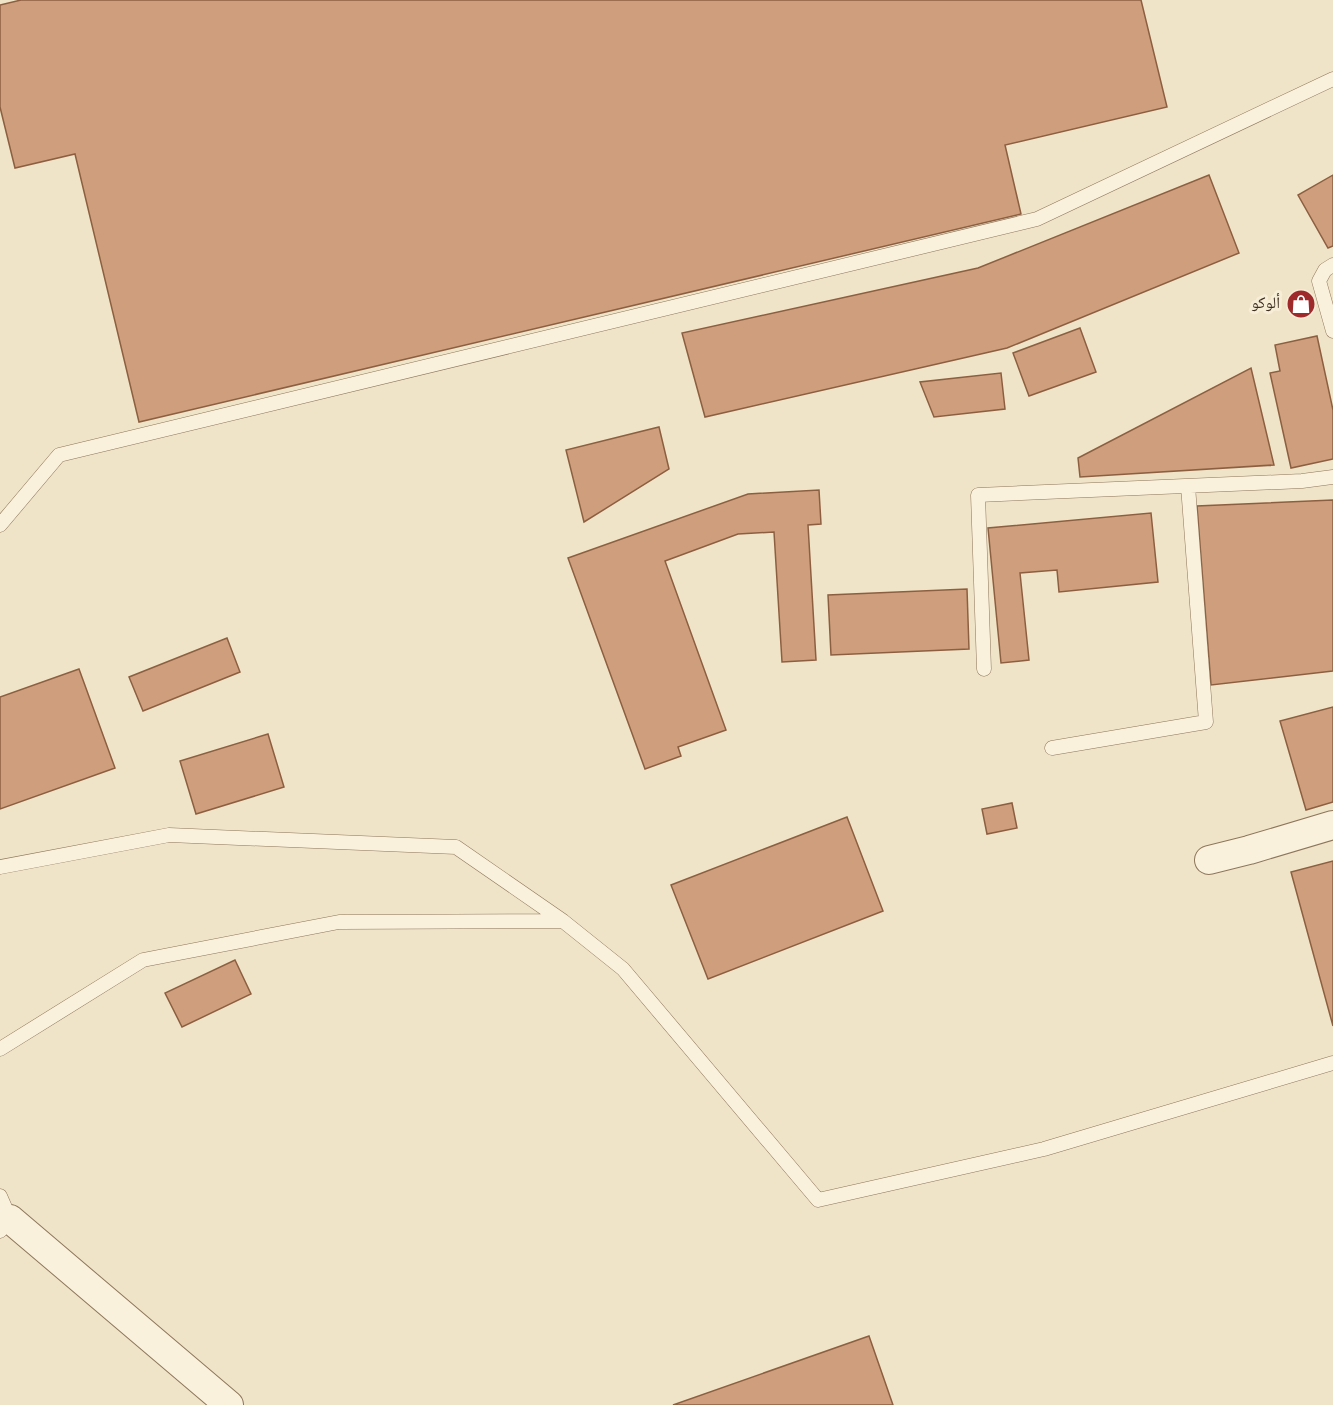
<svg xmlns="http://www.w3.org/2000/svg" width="1333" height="1405" font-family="Georgia,'Noto Naskh Arabic',serif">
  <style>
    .building { fill: #cf9f7d; stroke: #8d5f41; stroke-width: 1.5 }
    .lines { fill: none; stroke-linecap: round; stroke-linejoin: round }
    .service-casing { stroke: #8d765c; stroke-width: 15 }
    .minor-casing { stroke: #8d765c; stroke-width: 30 }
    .service { stroke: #faf1dc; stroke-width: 14 }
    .minor { stroke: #faf1dc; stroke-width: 28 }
    .labels { text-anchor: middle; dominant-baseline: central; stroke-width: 6; stroke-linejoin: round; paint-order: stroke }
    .poi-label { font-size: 16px; fill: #3d2e20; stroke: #f7eed8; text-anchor: end }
  </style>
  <rect width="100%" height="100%" fill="#f0e4c8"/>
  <path class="building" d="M21 0H1141L1167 107 1005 145 1021 214 139 422 75 154 15 168 0 107V5Z
    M1209 175 1239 253 1007 348 705 417 682 333 978 268Z
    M1333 175V246L1328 248 1298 195Z
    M1080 328 1096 372 1029 396 1013 353Z
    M1317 336 1333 410V459L1291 468 1270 373 1280 371 1275 345Z
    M1251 368 1274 465 1080 477 1078 458Z
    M1001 373 1005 409 934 417 920 382Z
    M659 427 669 469 584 522 566 450Z
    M819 490 821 524 808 525 816 660 782 662 774 532 738 534 665 561 726 730 678 747 681 756 645 769 568 558 748 494Z
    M1333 500V671L1211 685 1197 506Z
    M1151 513 1158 582 1059 592 1057 570 1020 573 1029 660 1001 663 988 528Z
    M967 589 969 649 831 655 828 595Z
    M227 638 240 672 143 711 129 677Z
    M79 669 115 768 0 809V697Z
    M1333 707V802L1306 810 1280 721Z
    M268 734 284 787 196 814 180 761Z
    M1012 803 1017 828 987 834 982 809Z
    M847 817 883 911 708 979 671 885Z
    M1333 861V1026L1291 872Z
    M235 960 251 994 182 1027 165 993Z
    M869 1336 893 1405H673Z"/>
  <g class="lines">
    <g class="service-casing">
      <path id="service" d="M1333 265 1325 270 1319 281 1333 331
        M0 525 59 455 1037 219 1333 79
        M984 669 978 495 1302 481 1333 477
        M1052 748 1206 722 1188 486
        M0 867 169 835 456 847 563 921 623 969 818 1200 1044 1149 1333 1063
        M0 1049 143 960 339 922 563 921
        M0 1196 10 1219 0 1231"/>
    </g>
    <g class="minor-casing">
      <path id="minor" d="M1209 860 1249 850 1333 825
        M10 1219 229 1405"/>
    </g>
    <use href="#service" class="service"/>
    <use href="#minor" class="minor"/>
  </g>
  <defs>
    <g id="shop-disc" transform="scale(1.5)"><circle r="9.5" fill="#9e2a2b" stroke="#f7eed8"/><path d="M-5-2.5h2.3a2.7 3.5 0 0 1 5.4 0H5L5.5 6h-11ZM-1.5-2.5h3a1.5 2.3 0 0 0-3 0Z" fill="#fff"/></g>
  </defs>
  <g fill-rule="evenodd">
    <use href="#shop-disc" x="1301" y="304"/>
  </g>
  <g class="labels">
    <g class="poi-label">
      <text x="1280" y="304">ألوكو</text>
    </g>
  </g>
</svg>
